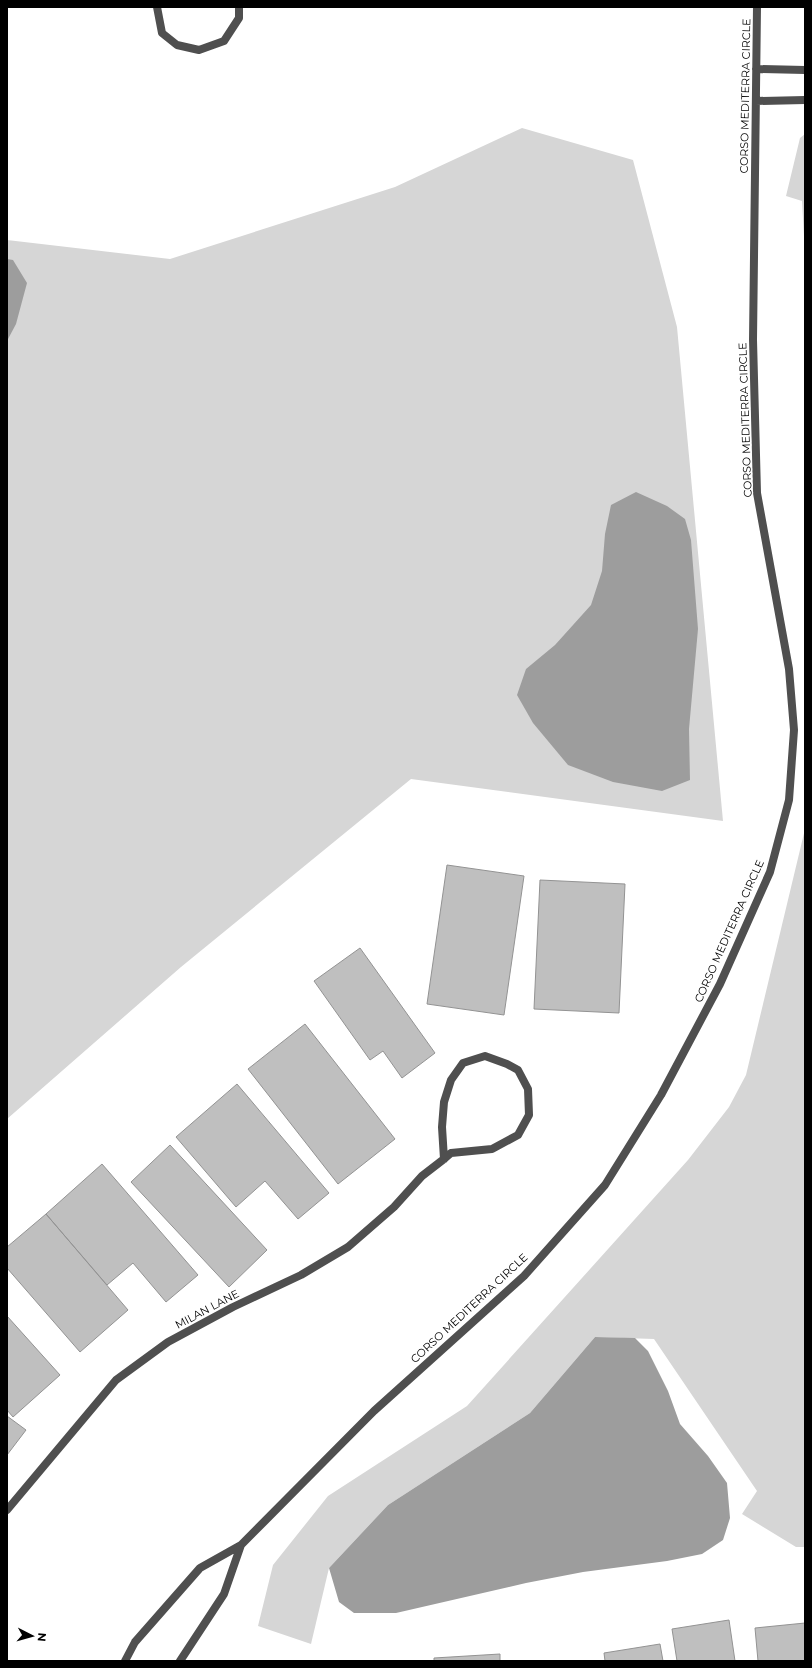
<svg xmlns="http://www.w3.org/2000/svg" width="812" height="1668" font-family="Montserrat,sans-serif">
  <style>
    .green { fill: #d6d6d6 }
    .water { fill: #9d9d9d }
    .building { fill: #bfbfbf; stroke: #939393 }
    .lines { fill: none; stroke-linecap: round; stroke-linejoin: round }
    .street { stroke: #4f4f4f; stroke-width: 8 }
    .labels { text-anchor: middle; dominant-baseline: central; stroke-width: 3; stroke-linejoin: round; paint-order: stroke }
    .street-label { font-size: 11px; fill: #000; stroke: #fff }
  </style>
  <rect width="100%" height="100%" fill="#fff"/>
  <path class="green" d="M522 128 633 160 677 327 723 821 411 779 181 967 7 1119V240L170 259 395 187Z
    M805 134V254L802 201 786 196 800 138Z
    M805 829V1547H796L742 1514 757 1491 654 1339 595 1337 530 1413 388 1505 329 1568 311 1644 258 1626 273 1565 328 1496 467 1406 688 1160 729 1107 746 1075Z"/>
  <path class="water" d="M7 259 13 260 27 283 16 324 7 341Z
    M636 492 667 506 685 519 691 540 698 629 689 729 690 780 662 791 613 782 568 765 533 723 517 695 526 669 555 645 591 605 602 571 605 534 611 505Z
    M595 1337 635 1338 648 1351 668 1391 680 1424 708 1456 727 1483 730 1518 723 1540 702 1554 667 1561 583 1572 526 1583 396 1613H354L339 1602 329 1568 388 1505 530 1413Z"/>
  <path class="building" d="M447 865 524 876 504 1015 427 1004Z
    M540 880 625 884 619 1013 534 1009Z
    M360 948 435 1053 402 1078 383 1051 370 1060 314 981Z
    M305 1024 395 1139 338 1184 248 1069Z
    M237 1084 329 1193 298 1219 265 1181 236 1207 176 1137Z
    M170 1145 267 1250 229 1287 131 1182Z
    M102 1164 198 1275 166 1302 133 1263 107 1285 46 1214Z
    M46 1214 128 1310 80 1352 7 1268V1247Z
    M7 1316 60 1375 13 1417 7 1410Z
    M7 1416 26 1430 7 1455Z
    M729 1620 735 1661H677L672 1629Z
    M805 1623V1661H758L755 1628Z
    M660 1644 663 1661H605L604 1653Z
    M500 1654V1661H434V1658Z"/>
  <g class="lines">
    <path class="street" d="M157 7 162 33 177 45 199 50 224 41 239 18V7
      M756 69 805 70
      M756 101 805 100
      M7 1510 116 1380 168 1342 233 1307 301 1275 348 1247 394 1207 422 1176 444 1159 451 1153 492 1149 518 1135 529 1115 528 1089 518 1070 507 1064 485 1056 463 1063 451 1080 444 1102 442 1127 444 1159
      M125 1661 135 1642 200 1568 241 1545 374 1411 524 1276 605 1185 661 1095 720 984 770 872 789 800 794 730 789 669 757 493 753 340 757 7
      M180 1661 224 1594 241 1545"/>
  </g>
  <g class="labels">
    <g class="street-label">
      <text transform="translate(745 96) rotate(-89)">CORSO MEDITERRA CIRCLE</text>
      <text transform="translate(745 420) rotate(-92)">CORSO MEDITERRA CIRCLE</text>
      <text transform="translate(729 931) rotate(-66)">CORSO MEDITERRA CIRCLE</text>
      <text transform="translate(469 1308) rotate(-43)">CORSO MEDITERRA CIRCLE</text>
      <text transform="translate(207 1309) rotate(-28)">MILAN LANE</text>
    </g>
  </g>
  <rect width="812" height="1668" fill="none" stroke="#000000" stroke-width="16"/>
  <g transform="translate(32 1636) rotate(96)" stroke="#ffffff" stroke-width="3" paint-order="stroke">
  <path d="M0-3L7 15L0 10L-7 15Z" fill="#000000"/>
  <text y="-6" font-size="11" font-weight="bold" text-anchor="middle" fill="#000000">N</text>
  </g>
</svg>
